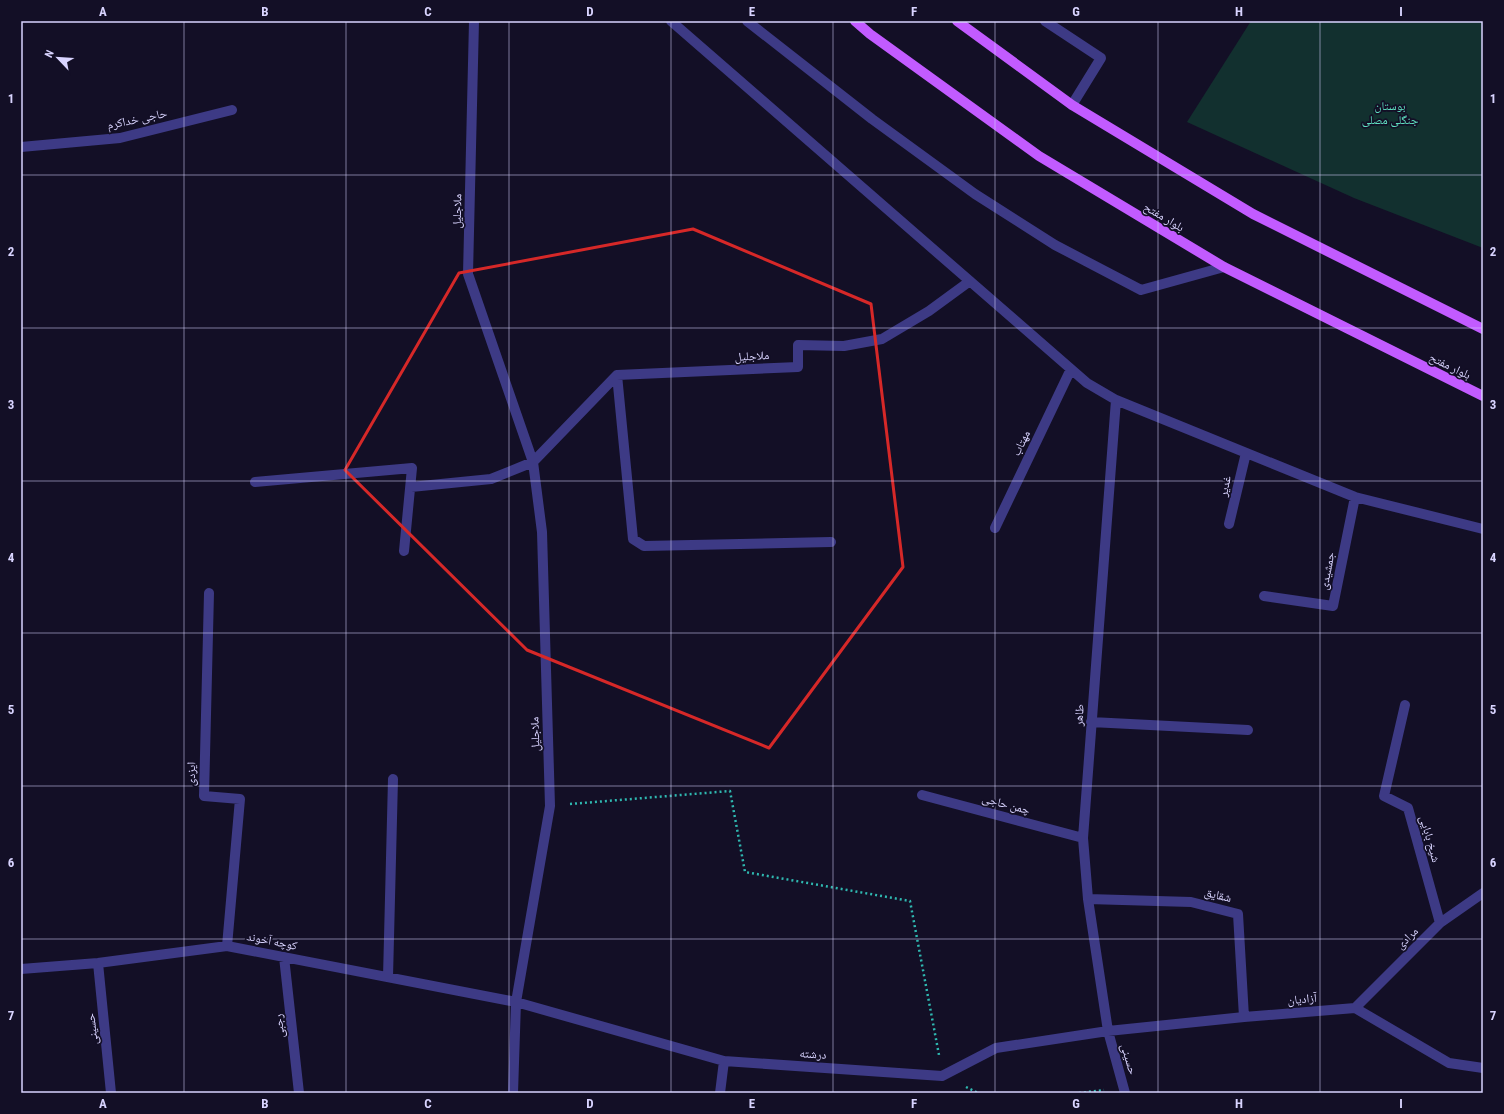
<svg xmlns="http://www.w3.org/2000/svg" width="1504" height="1114" font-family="'Roboto Condensed','Noto Naskh Arabic',sans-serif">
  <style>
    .green { fill: #12302f }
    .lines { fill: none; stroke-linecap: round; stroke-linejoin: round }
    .path { stroke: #2fb8b0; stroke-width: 2.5; stroke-dasharray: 2 3; stroke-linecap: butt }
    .lane { stroke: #3d3a85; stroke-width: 10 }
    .street { stroke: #3d3a85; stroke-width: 10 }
    .primary { stroke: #c25bff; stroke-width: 10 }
    .marked { fill: none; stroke: #d62828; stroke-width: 3; stroke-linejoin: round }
    .grid { fill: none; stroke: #d9d4ff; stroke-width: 1; stroke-opacity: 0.55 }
    .labels { text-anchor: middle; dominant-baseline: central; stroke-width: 3.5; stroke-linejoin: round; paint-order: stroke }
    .park-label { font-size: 12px; fill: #5fe0c0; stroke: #130f26 }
    .street-label { font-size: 12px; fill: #d9d4ff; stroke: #130f26 }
    .neatline { fill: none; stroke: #d9d4ff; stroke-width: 1.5 }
    .grid-label { font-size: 13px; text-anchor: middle; font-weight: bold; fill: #d9d4ff }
  </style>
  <rect width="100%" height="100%" fill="#130f26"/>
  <path class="green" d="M1251 21H1483V248L1354 198 1187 122Z"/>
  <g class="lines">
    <path class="path" d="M570 804 730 791 745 872 910 901 939 1055
      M966 1087 978 1093
      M1079 1093 1104 1090"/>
    <path class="lane" d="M1045 21 1101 58 1072 105"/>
    <path class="street" d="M474 21 468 274 533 462 542 532 550 806 516 1002 513 1093
      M671 21 1087 383 1116 400 1355 497 1483 529
      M747 21 872 119 975 194 1055 245 1141 290 1224 267
      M21 147 120 138 232 110
      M617 375 633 539 644 546 831 542
      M1116 400 1083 838 1088 899 1108 1031 1125 1093
      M255 482 412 468 404 551
      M411 487 491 479 533 462 617 375 798 367V345L844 346 882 339 929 311 970 281
      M1229 524 1246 453
      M995 528 1071 369
      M209 593 204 796 240 799 227 946
      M1264 596 1333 606 1355 497
      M1405 705 1384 796 1408 808 1440 923
      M1091 722 1248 730
      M922 795 1083 838
      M1088 899 1191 902 1238 914 1244 1017
      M284 957 299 1093
      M98 963 111 1093
      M21 969 98 963 227 946 516 1002 724 1061 942 1076 996 1048 1108 1031 1244 1017 1355 1008 1449 1063 1483 1068
      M388 977 393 779
      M1355 1008 1440 923 1483 893
      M720 1093 724 1061"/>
    <path class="primary" d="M855 21 870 34 1039 156 1224 267 1483 396
      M957 21 1072 105 1253 214 1483 329"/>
  </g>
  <path class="marked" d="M693 229 871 304 903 567 769 748 527 650 345 470 459 273Z"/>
  <path class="grid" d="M184 21V1093M346 21V1093M509 21V1093M671 21V1093M833 21V1093M995 21V1093M1158 21V1093M1320 21V1093M21 175H1483M21 328H1483M21 481H1483M21 633H1483M21 786H1483M21 939H1483"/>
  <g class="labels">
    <g class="park-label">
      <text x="1390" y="106">بوستان<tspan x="1390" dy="14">جنگلی مصلی</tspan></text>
    </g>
    <g class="street-label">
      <text transform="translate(137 119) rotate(-12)">حاجی خداکرم</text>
      <text transform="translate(457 211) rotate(-89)">ملاجلیل</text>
      <text transform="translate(1164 217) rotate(31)">بلوار مفتح</text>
      <text transform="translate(752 356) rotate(-3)">ملاجلیل</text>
      <text transform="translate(1450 366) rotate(26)">بلوار مفتح</text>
      <text transform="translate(1021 443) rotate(-64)">مهتاب</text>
      <text transform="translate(1225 486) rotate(-77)">غدیر</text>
      <text transform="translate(1327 571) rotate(-79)">جمشیدی</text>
      <text transform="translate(1079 715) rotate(-86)">طاهر</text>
      <text transform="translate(535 734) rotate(-92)">ملاجلیل</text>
      <text transform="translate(191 774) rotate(-89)">ایزدی</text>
      <text transform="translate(1006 804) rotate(15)">چمن حاجی</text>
      <text transform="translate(1430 839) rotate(74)">شیخ بابایی</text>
      <text transform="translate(1218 895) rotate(14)">شقایق</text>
      <text transform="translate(1407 938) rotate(-45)">مرادی</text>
      <text transform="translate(272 941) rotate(11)">کوچه آخوند</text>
      <text transform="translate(1302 999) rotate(-5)">آزادیان</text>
      <text transform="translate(279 1026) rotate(-96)">رجبی</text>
      <text transform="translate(92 1029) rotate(-96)">حسینی</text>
      <text transform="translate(813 1054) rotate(4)">درشته</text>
      <text transform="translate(1129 1059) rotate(74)">حسینی</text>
    </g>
  </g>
  <rect width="1504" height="1114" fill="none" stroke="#130f26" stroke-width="44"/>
  <g transform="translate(58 58) rotate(295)" stroke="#130f26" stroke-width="3" paint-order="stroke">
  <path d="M0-3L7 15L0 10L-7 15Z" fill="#d9d4ff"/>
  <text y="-6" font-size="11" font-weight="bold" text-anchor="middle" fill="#d9d4ff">N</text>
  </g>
  <rect x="22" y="22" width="1460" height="1070" class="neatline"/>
  <g class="grid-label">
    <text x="103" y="16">A</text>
    <text x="265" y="16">B</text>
    <text x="428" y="16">C</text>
    <text x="590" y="16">D</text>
    <text x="752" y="16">E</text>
    <text x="914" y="16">F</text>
    <text x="1076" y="16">G</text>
    <text x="1239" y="16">H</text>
    <text x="1401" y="16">I</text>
    <text x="11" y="103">1</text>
    <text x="1493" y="103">1</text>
    <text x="11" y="256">2</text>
    <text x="1493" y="256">2</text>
    <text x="11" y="409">3</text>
    <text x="1493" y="409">3</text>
    <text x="11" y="562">4</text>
    <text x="1493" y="562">4</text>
    <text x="11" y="714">5</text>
    <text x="1493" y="714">5</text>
    <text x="11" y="867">6</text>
    <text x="1493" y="867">6</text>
    <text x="11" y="1020">7</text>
    <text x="1493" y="1020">7</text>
    <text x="103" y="1108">A</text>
    <text x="265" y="1108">B</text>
    <text x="428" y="1108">C</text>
    <text x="590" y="1108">D</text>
    <text x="752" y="1108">E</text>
    <text x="914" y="1108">F</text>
    <text x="1076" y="1108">G</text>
    <text x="1239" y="1108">H</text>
    <text x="1401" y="1108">I</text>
  </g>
</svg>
